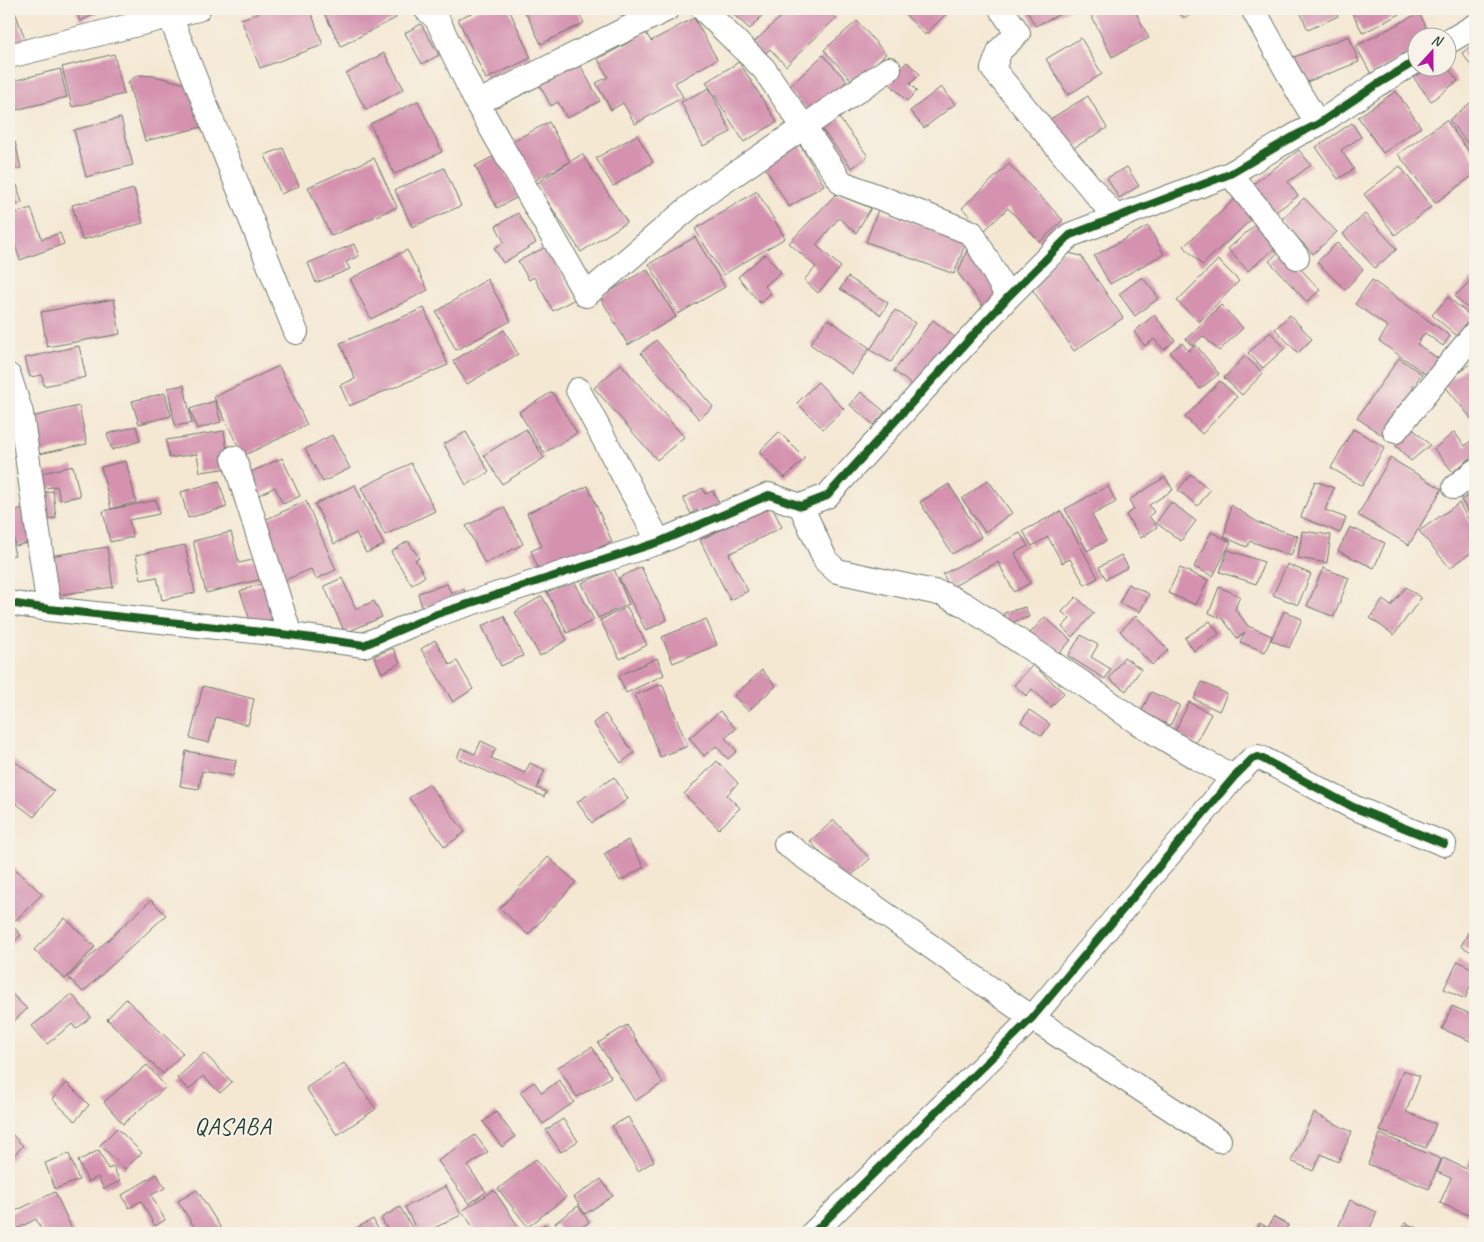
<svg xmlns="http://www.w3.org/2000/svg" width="1484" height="1242" font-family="Caveat,sans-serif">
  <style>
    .building { fill: #d492af }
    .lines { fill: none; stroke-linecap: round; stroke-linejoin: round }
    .minor-casing { stroke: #6a796c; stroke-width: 26 }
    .minor { stroke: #fff; stroke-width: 24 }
    .cycleway-casing { stroke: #f7f3e8; stroke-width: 11 }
    .cycleway { stroke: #1b5e20; stroke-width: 8 }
    .labels { text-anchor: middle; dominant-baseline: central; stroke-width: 4; stroke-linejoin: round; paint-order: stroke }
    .quarter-label { font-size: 24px; letter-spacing: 1px; fill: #1f3d34; stroke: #f7f3e8 }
  </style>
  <rect width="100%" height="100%" fill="#f7f3e8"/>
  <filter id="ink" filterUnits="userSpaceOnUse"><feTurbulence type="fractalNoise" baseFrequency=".02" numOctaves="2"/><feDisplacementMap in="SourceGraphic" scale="10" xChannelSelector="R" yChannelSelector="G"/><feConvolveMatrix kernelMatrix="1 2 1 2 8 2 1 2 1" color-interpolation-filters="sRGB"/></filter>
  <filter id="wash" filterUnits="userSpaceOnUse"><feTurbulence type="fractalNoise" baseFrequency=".0096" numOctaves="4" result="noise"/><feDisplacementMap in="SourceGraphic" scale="20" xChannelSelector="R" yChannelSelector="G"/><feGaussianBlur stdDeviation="1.12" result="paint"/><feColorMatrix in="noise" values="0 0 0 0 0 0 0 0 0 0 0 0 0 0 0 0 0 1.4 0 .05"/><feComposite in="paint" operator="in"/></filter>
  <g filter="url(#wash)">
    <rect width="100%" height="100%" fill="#f4e8d3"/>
    <g id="blocks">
      <path class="building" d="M9 9H14L26 42 9 48Z
        M75 9H96L98 13 80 21Z
        M270 9H310L323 45 260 68 241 19Z
        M322 9H391L396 18 341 46Z
        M480 9H509L531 58 486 79 458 19Z
        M524 9H577L584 23 541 44Z
        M619 9H641L625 18Z
        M727 9H768L750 29Z
        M789 9H828L836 18 786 66 770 49 762 57 751 45Z
        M900 9H951L925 35Z
        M1026 9H1071L1035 26Z
        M1088 9H1134L1149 38 1112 57Z
        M1179 9H1205L1183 18Z
        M1299 9H1335L1338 16 1308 30Z
        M1350 9H1410L1363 33Z
        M1419 13 1432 38H1416V50L1371 74 1356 46Z
        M694 18 717 59 675 83 683 97 635 124 623 103 611 110 596 83 608 77 598 59 646 33 651 41Z
        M857 21 886 54 854 83 824 50Z
        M421 24 439 55 422 64 405 33Z
        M1349 36 1359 62 1299 85 1289 59Z
        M1081 38 1102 74 1068 95 1046 59Z
        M1475 43V71L1462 53Z
        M384 53 404 89 366 110 346 74Z
        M114 54 124 94 72 107 62 67Z
        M823 55 847 81 811 114 787 89Z
        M578 61 600 101 567 118 558 102 551 106 538 82Z
        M739 62 777 122 744 142 706 82Z
        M907 62 920 74 910 84 917 91 907 101 888 82Z
        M1425 68H1448L1458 81 1431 101 1413 77Z
        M60 69 67 97 16 110 9 82Z
        M138 75 154 76 186 84 210 125 145 141 128 82Z
        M941 87 955 104 924 128 910 111Z
        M709 88 731 132 703 146 681 102Z
        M1396 91 1421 127 1383 153 1358 117Z
        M1088 96 1107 128 1067 152 1047 121Z
        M1475 99V153L1449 120Z
        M418 101 442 152 394 174 370 124Z
        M836 114 868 156 852 168 820 127Z
        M121 118 133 165 86 177 74 130Z
        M1446 120 1475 160V174L1435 203 1398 154Z
        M549 122 570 162 534 181 513 141Z
        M1352 123 1361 137 1341 150 1354 169 1338 179 1316 147Z
        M637 135 653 162 613 186 596 158Z
        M797 140 824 185 789 207 761 161Z
        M15 142 21 168 9 170V144Z
        M283 148 299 186 281 194 265 155Z
        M1299 150 1311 165 1288 182 1298 196 1270 216 1249 187Z
        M582 154 627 222 581 252 536 184Z
        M496 155 518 197 497 208 475 166Z
        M374 158 397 207 331 236 308 187Z
        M1009 164 1063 220 1040 242 1008 208 984 231 962 208Z
        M1400 166 1431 207 1395 235 1364 194Z
        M1127 167 1139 186 1119 198 1107 178Z
        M444 168 461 206 412 227 395 190Z
        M17 185 22 203 10 206 9 202V187Z
        M134 189 143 223 82 240 72 205Z
        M757 191 785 238 723 275 695 229Z
        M836 194 871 208 856 233 839 218 816 245 841 267 818 293 804 280 816 267 789 243Z
        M1237 197 1255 216 1202 265 1184 246Z
        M1304 198 1337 232 1313 254 1281 220Z
        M31 208 42 239 60 233 64 244 20 260 9 228V215Z
        M878 210 966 242 954 274 866 242Z
        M518 213 536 243 503 263 494 248 504 242 496 226Z
        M1365 214 1397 249 1375 268 1343 234Z
        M1257 223 1277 246 1248 271 1228 249Z
        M1148 226 1164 254 1110 284 1094 256Z
        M695 237 725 287 678 314 649 264Z
        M1337 243 1363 269 1345 290 1317 262Z
        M354 244 359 256 346 262 350 269 316 283 308 263Z
        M969 245 1004 295 984 308 958 273Z
        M546 247 575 299 553 311 534 277 529 280 518 261Z
        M1282 249 1320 290 1307 302 1269 261Z
        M407 250 428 290 371 319 350 279Z
        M1061 251 1081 256 1123 318 1074 351 1032 289Z
        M765 254 781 272 765 286 771 293 760 303 738 277Z
        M1218 260 1239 281 1199 322 1177 301Z
        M647 269 676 317 628 345 600 297Z
        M1475 276V316L1455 296Z
        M848 277 888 303 881 315 840 289Z
        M1142 277 1159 298 1135 316 1119 294Z
        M487 279 511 321 456 350 436 312Z
        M1372 280 1450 336 1443 346 1425 333 1417 344 1446 364 1434 380 1379 341 1388 327 1355 304Z
        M1448 297 1475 320V323L1461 339 1432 315Z
        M114 299 120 334 47 347 41 312Z
        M1221 305 1243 328 1219 351 1203 336 1192 346 1186 339Z
        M424 308 448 365 349 406 340 385 355 379 340 343Z
        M895 310 915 323 891 362 870 350Z
        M1154 315 1175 340 1164 350 1154 339 1145 346 1134 332Z
        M1290 315 1312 339 1298 353 1275 329Z
        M828 319 870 348 852 374 810 344Z
        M933 320 956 338 916 388 894 371Z
        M504 330 518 354 467 384 453 361Z
        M1270 332 1285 348 1263 368 1248 353Z
        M656 340 713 407 699 419 641 353Z
        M1182 343 1188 351 1196 345 1219 374 1200 389 1170 352Z
        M79 346 86 377 44 386 42 375 30 377 25 358Z
        M1245 356 1263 373 1242 395 1224 378Z
        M1399 358 1422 374 1412 387 1420 392 1386 438 1357 418Z
        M1475 360V423L1444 385Z
        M621 364 684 437 657 460 594 388Z
        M279 366 307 425 243 456 214 397Z
        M1220 381 1237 397 1202 434 1185 417Z
        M818 382 844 409 823 429 797 403Z
        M184 385 192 423 175 426 168 388Z
        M552 392 577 433 544 453 519 412Z
        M861 392 885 412 874 425 850 405Z
        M165 393 171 416 139 424 132 401Z
        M215 401 221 422 197 429 190 409Z
        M79 406 87 444 39 454 31 417Z
        M136 426 140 441 112 450 107 434Z
        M1410 426 1430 445 1411 461 1396 446Z
        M526 429 544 458 502 484 484 455Z
        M1353 429 1385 447 1362 486 1331 468Z
        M224 431 230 468 200 472 197 454 169 458 166 440Z
        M466 432 489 472 466 485 444 444Z
        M779 432 805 458 785 478 759 452Z
        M1454 432 1465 446 1475 437V454L1453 472 1434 449Z
        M332 435 350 468 323 482 305 449Z
        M282 458 300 496 283 504 275 487 255 497 244 475Z
        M1390 458 1442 489 1409 545 1358 515Z
        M126 461 136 502 111 509 101 467Z
        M411 463 435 511 385 535 361 488Z
        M73 466 80 496 60 500 57 486 40 489 37 474Z
        M1191 474 1210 490 1198 506 1178 490Z
        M1165 477 1173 490 1149 505 1154 512 1149 516 1157 527 1141 538 1126 515 1134 509 1129 500Z
        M988 480 1012 513 985 532 962 499Z
        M219 481 227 507 188 518 181 492Z
        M1315 481 1334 488 1325 510 1346 518 1340 533 1301 517Z
        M949 484 981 537 952 554 920 502Z
        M355 485 384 545 366 553 356 533 334 544 315 504Z
        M588 486 612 542 540 573 531 551 542 546 527 513Z
        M1108 486 1116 502 1092 515 1106 541 1087 551 1065 509Z
        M703 488 705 494 713 491 722 509 701 518 697 510 691 514 683 498Z
        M53 491 56 518 42 520 40 493Z
        M1475 492V522L1461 500Z
        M156 500 159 514 129 520 133 537 110 542 103 511Z
        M306 501 336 570 316 579 311 569 283 581 258 523Z
        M1171 502 1196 521 1181 541 1156 523Z
        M32 503 38 541 15 546 9 514Z
        M1459 503 1475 531V550L1450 568 1419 531Z
        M771 505 782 527 729 554 748 591 730 600 700 540Z
        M1231 505 1259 523 1298 536 1291 556 1250 541 1247 547 1224 537Z
        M504 507 523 544 485 564 466 526Z
        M1061 511 1098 578 1085 585 1070 559 1062 563 1048 537 1032 546 1023 531Z
        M1350 527 1385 543 1374 568 1338 551Z
        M9 529 15 555 9 556Z
        M1302 531 1331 535 1327 563 1298 558Z
        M231 532 239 563 257 559 262 579 206 593 193 541Z
        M1211 532 1231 542 1213 576 1194 567Z
        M1020 533 1028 546 1015 553 1030 583 1014 592 998 562 950 588 943 574Z
        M408 541 419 558 415 560 425 576 412 585 391 552Z
        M185 545 195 593 162 600 157 577 141 580 136 555Z
        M107 547 113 587 50 596 44 557Z
        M1228 550 1264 562 1256 584 1220 572Z
        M1121 555 1128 567 1106 579 1099 567Z
        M1287 564 1311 574 1298 605 1273 595Z
        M641 567 667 620 646 631 619 578Z
        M1180 568 1208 580 1196 605 1168 593Z
        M1323 568 1349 578 1334 617 1307 606Z
        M614 569 629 604 598 618 582 583Z
        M342 578 356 609 374 601 382 617 345 633 324 586Z
        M573 579 594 620 567 633 547 592Z
        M264 583 276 618 252 626 240 591Z
        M447 584 451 593 464 589 465 594 422 608 418 593Z
        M1128 584 1149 594 1140 612 1120 603Z
        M1219 587 1240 596 1235 609 1248 626 1272 636 1265 652 1240 642 1245 632 1237 638 1223 619 1209 613Z
        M1406 587 1421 598 1394 635 1370 618 1383 600 1391 606Z
        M542 596 567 640 540 656 515 612Z
        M1076 597 1094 613 1072 637 1062 627 1070 619 1062 612Z
        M627 607 647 645 620 659 600 620Z
        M1025 607 1029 617 1007 624 1004 613Z
        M1284 611 1302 619 1289 648 1271 640Z
        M504 616 523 656 501 666 482 626Z
        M1136 616 1168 650 1152 665 1120 631Z
        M1045 617 1071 640 1057 656 1030 633Z
        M706 619 717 645 673 663 662 637Z
        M1210 621 1219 634 1194 651 1185 638Z
        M1081 635 1098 645 1091 657 1111 669 1105 679 1068 656Z
        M435 640 450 665 457 661 473 689 453 702 421 649Z
        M393 648 400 663 382 673 374 656Z
        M1124 657 1141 669 1126 691 1109 679Z
        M657 658 664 675 626 693 618 676Z
        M1033 665 1064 693 1051 707 1032 689 1026 696 1014 685Z
        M762 670 776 686 748 711 734 696Z
        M1202 682 1227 694 1219 711 1194 699Z
        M662 684 688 746 660 757 635 695Z
        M203 686 254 699 248 725 216 717 209 743 190 738Z
        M1151 692 1180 705 1170 726 1141 712Z
        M1189 702 1211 714 1195 744 1174 733Z
        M1029 710 1050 724 1042 736 1021 722Z
        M720 711 736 729 725 738 737 751 728 759 716 746 704 756 689 738Z
        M605 714 634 753 621 763 593 723Z
        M481 741 496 748 491 758 525 773 530 763 545 770 537 788 546 792 544 797 457 758 461 748 475 754Z
        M186 751 236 760 233 776 202 771 199 789 180 786Z
        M9 757 54 791 34 817 9 798Z
        M717 761 738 783 727 795 740 808 719 829 684 794Z
        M614 777 628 799 592 823 577 802Z
        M429 784 465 832 445 847 409 798Z
        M834 820 870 859 845 881 810 841Z
        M628 840 644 867 620 881 604 854Z
        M548 857 576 882 528 935 500 908Z
        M11 865 42 894 16 920 9 913V868Z
        M151 900 166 915 83 992 68 977Z
        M65 918 95 947 65 979 34 950Z
        M1475 920V954L1461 946Z
        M9 922 21 935 9 947Z
        M1458 961 1475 970V986L1471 984 1465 999 1444 989Z
        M9 991 27 1009 14 1021 9 1015Z
        M72 994 91 1017 76 1029 72 1024 47 1044 32 1026Z
        M126 999 183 1053 163 1074 107 1019Z
        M1452 1006 1475 1016V1043L1442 1029Z
        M627 1025 663 1083 635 1101 598 1043Z
        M592 1047 611 1077 577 1097 558 1067Z
        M204 1053 232 1082 220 1093 203 1076 189 1090 177 1078Z
        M344 1063 376 1109 337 1135 306 1088Z
        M147 1065 166 1087 123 1124 104 1102Z
        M1403 1070 1420 1076 1406 1112 1436 1124 1426 1148 1380 1131Z
        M559 1080 574 1102 543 1124 520 1092 534 1082 542 1093Z
        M67 1083 89 1105 75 1121 52 1099Z
        M496 1112 515 1137 502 1147 483 1122Z
        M1314 1113 1352 1132 1338 1162 1321 1154 1313 1171 1291 1161Z
        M628 1117 654 1161 638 1171 612 1126Z
        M563 1119 578 1141 561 1152 546 1130Z
        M117 1128 142 1153 125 1169 100 1145Z
        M9 1131 23 1146 9 1160Z
        M1380 1134 1441 1159 1429 1189 1368 1164Z
        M475 1135 488 1152 468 1166 486 1192 469 1204 438 1161Z
        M1475 1149V1170L1467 1166Z
        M99 1150 108 1169 113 1167 120 1181 104 1189 98 1177 88 1182 78 1161Z
        M69 1154 79 1180 55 1189 45 1163Z
        M1443 1158 1475 1173V1198L1468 1215 1440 1203 1451 1178 1437 1172Z
        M536 1159 566 1197 528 1227 498 1189Z
        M157 1174 165 1188 151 1195 165 1220 155 1226 141 1201 129 1208 122 1195Z
        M601 1179 613 1196 585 1214 574 1197Z
        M446 1186 461 1215 424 1233H418L405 1207Z
        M197 1190 224 1233H198L178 1201Z
        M494 1190 520 1229 514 1233H477L462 1211Z
        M55 1192 74 1233H43L36 1219 13 1231 9 1222V1214Z
        M1350 1200 1377 1212 1368 1233H1336Z
        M578 1206 589 1222 574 1233H562L555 1223Z
        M400 1207 415 1233H389L381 1218Z
        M1273 1217 1288 1225 1284 1233H1255L1260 1223 1268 1228Z
        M373 1219 380 1233H347Z
        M1405 1223 1430 1233H1401Z
        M545 1224 551 1233H531Z"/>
    </g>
  </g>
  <g filter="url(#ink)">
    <use href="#blocks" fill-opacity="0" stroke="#6a796c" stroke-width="1"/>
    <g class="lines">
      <g class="minor-casing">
        <path id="minor" d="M426 9 437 19 477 103 586 295 704 195 889 69
          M703 9 764 69 842 183 972 233 1008 297
          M1001 9 1018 33 1000 50 993 69 1115 217
          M1253 9 1298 91 1318 124
          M170 16 296 332
          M1446 43 1475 26
          M9 56 198 9
          M477 103 667 9
          M1230 174 1297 257
          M9 376 21 413 49 609
          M578 390 659 542
          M1395 431 1475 333
          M234 458 290 635
          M1455 487 1475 471
          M801 506 826 561 837 571 943 594 965 605 1082 683 1137 722 1199 759 1234 777
          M9 603 49 609 290 635 364 645 437 614 659 542 769 495 801 506 827 496 1008 297 1070 235 1230 174 1298 134 1318 124 1376 85 1416 61
          M786 844 1032 1018 1219 1140
          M813 1233 1032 1018 1234 777 1252 759 1258 757 1263 759 1353 807 1444 844"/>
      </g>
      <use href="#minor" class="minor"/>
      <g class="cycleway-casing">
        <path id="cycleway" d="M9 603 49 609 290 635 364 645 437 614 659 542 769 495 801 506 827 496 1008 297 1070 235 1230 174 1298 134 1318 124 1376 85 1416 61
          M813 1233 1032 1018 1234 777 1252 759 1258 757 1263 759 1353 807 1444 844"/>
      </g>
      <use href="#cycleway" class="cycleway"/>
    </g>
  </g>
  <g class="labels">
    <g class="quarter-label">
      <text x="233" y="1126">QASABA</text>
    </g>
  </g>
  <rect width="1484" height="1242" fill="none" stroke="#f7f3e8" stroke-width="30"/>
  <g transform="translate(1432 52) rotate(21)"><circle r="24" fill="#f7f3e8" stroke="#a1aaa0"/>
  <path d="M0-4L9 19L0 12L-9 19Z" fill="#b5179e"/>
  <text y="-8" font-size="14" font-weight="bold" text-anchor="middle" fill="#1f3d34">N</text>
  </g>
</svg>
